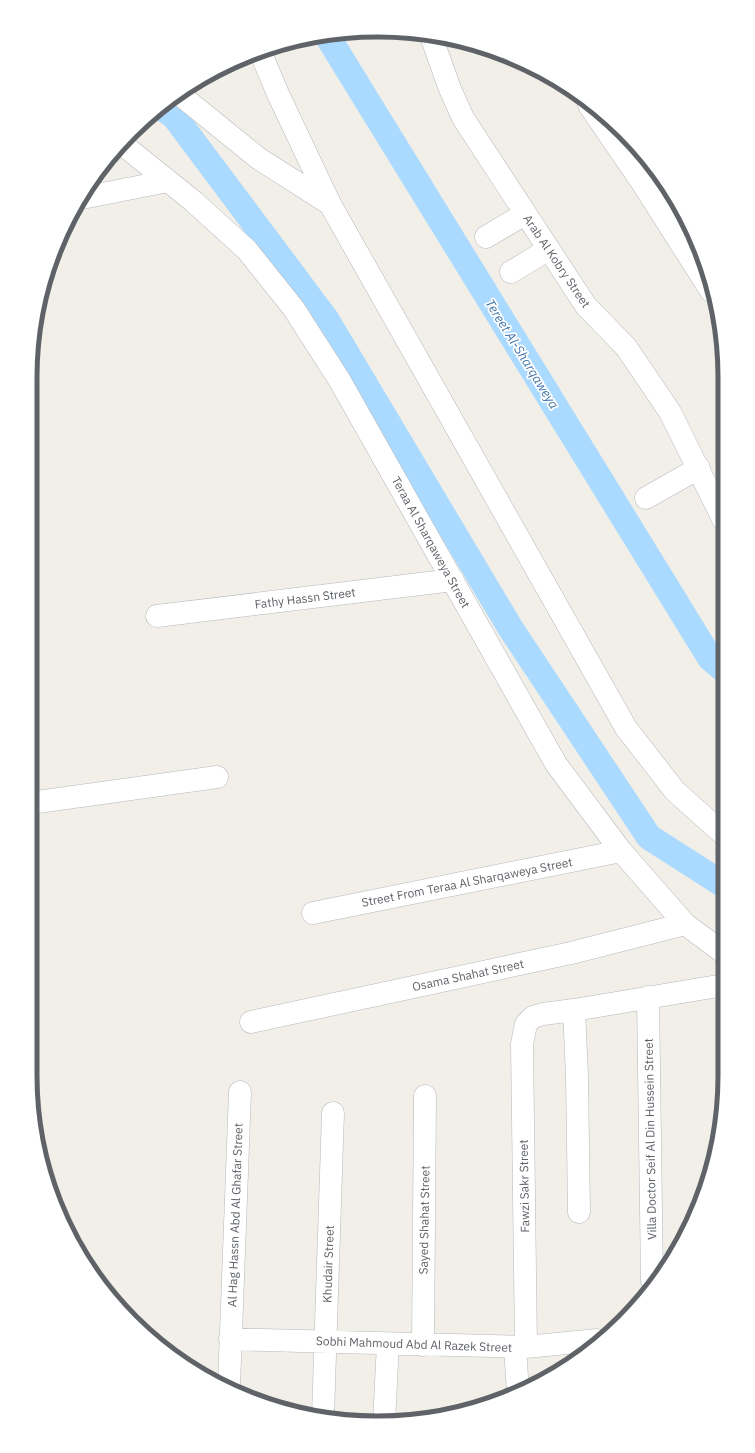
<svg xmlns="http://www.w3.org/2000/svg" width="755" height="1453" font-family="'IBM Plex Sans',sans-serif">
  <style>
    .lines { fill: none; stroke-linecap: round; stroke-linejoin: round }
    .canal { stroke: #aadaff; stroke-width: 26 }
    .minor-casing { stroke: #b5b8bc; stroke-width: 23 }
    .minor { stroke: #fff; stroke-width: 22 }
    .labels { text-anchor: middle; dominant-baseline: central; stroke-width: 3.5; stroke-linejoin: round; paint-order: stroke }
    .street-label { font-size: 12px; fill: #5f6368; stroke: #fff }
    .water-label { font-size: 13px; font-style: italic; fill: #4174aa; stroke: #fff }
    .rim { fill: none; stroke: #5f6368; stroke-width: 5 }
  </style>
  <rect width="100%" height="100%" fill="#f1efe8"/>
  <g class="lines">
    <path class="canal" d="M326 34 710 658 723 669
      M161 107 174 116 326 319 511 629 649 837 724 885"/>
    <g class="minor-casing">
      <path id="minor" d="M431 36 450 89 463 118 586 306 626 347 670 412 723 519
        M260 51 278 94 330 204
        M179 94 258 158 330 204 626 728 675 791 723 834
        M589 105 643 184 711 291
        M122 144 193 201 247 250 294 309 340 381 556 764 621 851 685 924 724 953
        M643 184 664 182
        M82 198 168 181
        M486 237 525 214
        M511 272 549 249
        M646 498 699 468
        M157 616 453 580
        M30 803 217 777
        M313 913 621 851
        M648 997 652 1280
        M574 1010 577 1076 579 1212
        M251 1022 571 953 685 924
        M230 1339 526 1347 597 1340
        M423 1345 425 1096
        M515 1347 518 1392
        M526 1347 522 1044 526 1024 533 1017 543 1014 574 1010 724 985
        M229 1385 240 1092
        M323 1415 333 1113
        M384 1421 388 1344"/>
    </g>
    <use href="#minor" class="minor"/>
  </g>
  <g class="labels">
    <g class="street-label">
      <text transform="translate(557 261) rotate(56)">Arab Al Kobry Street</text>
      <text transform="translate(431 542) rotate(61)">Teraa Al Sharqaweya Street</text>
      <text transform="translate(305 598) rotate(-7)">Fathy Hassn Street</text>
      <text transform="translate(467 882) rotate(-11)">Street From Teraa Al Sharqaweya Street</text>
      <text transform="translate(468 975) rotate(-12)">Osama Shahat Street</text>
      <text transform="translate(650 1139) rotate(-91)">Villa Doctor Seif Al Din Hussein Street</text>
      <text transform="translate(524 1186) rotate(-91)">Fawzi Sakr Street</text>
      <text transform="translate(235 1215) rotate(-88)">Al Hag Hassn Abd Al Ghafar Street</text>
      <text transform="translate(424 1220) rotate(-89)">Sayed Shahat Street</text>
      <text transform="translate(328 1264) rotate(-88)">Khudair Street</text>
      <text transform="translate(414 1344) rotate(2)">Sobhi Mahmoud Abd Al Razek Street</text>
    </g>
    <g class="water-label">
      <text transform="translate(522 354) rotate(58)">Tereet Al-Sharqaweya</text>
    </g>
  </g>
  <path d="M0 0H755V1453H0ZM377 37H378A340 340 0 0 1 718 377V1076A340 340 0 0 1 378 1416H377A340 340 0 0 1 37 1076V377A340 340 0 0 1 377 37Z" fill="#fff" fill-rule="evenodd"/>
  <path class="rim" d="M377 37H378A340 340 0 0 1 718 377V1076A340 340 0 0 1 378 1416H377A340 340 0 0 1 37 1076V377A340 340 0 0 1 377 37Z"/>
</svg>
